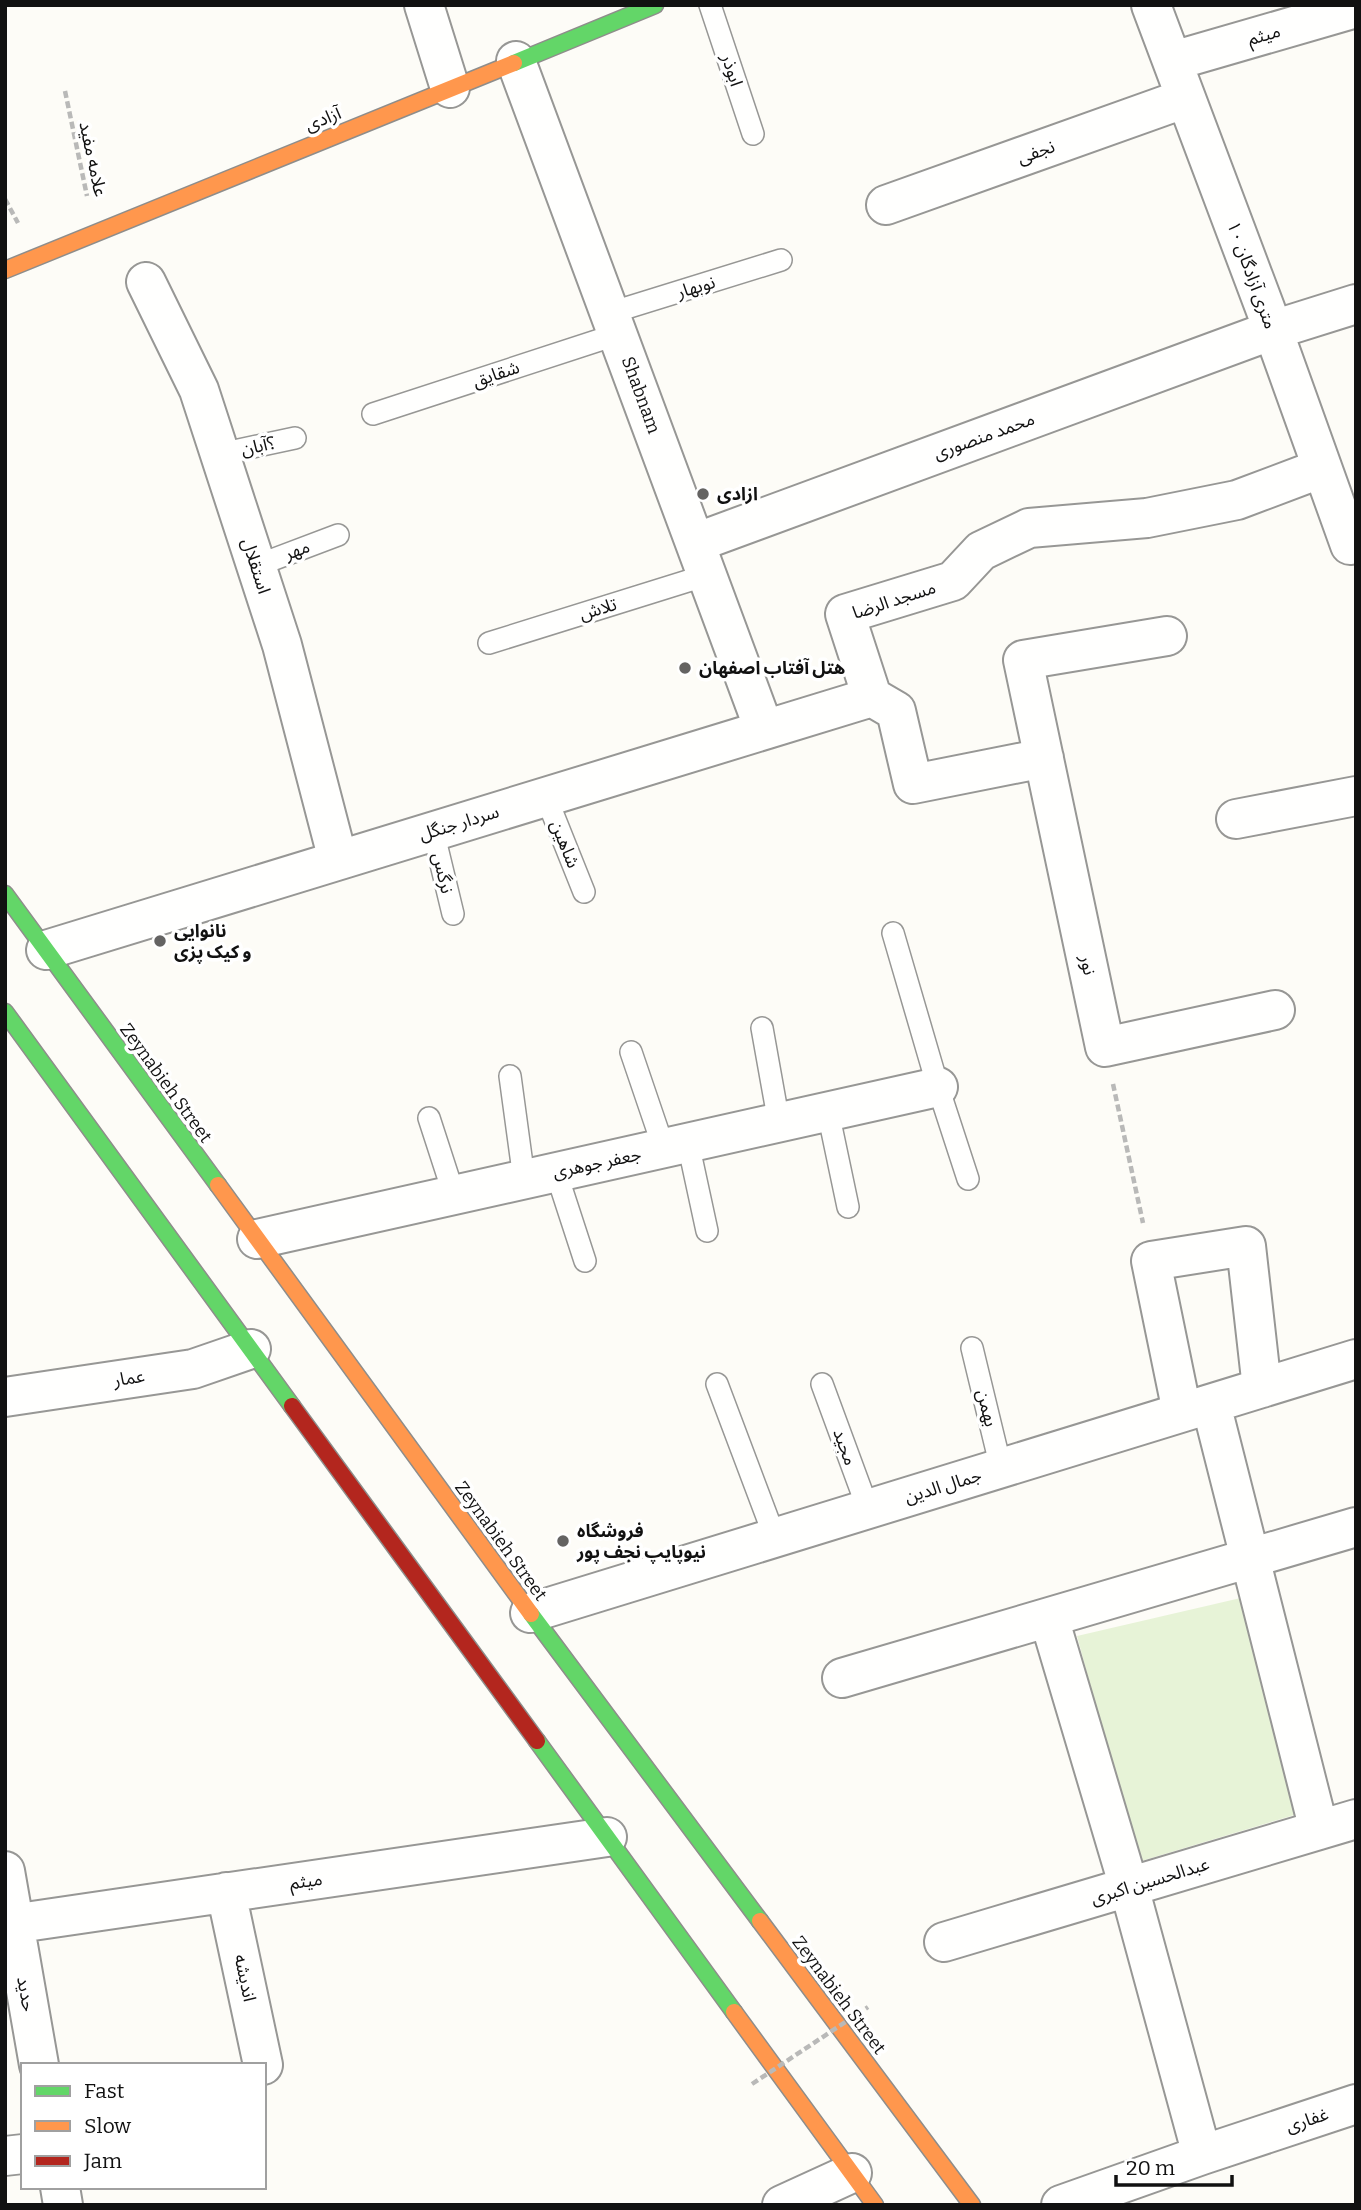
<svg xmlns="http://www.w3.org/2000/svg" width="1361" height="2210" font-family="Bitter,'Noto Sans Arabic',serif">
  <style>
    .green { fill: #e7f3d7 }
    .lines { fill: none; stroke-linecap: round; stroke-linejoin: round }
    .lane-casing { stroke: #979795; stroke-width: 24 }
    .street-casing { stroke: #979795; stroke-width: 42 }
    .fast-casing { stroke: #8e8d8b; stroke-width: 19 }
    .slow-casing { stroke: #8e8d8b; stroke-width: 19 }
    .jam-casing { stroke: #8e8d8b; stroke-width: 19 }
    .path { stroke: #b9b9b8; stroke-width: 4.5; stroke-dasharray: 7 3.5; stroke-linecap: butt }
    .lane { stroke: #fffffe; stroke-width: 21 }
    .street { stroke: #fffffe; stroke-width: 38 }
    .fast { stroke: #63d668; stroke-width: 16 }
    .slow { stroke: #ff974d; stroke-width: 16 }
    .jam { stroke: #b3261e; stroke-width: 16 }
    .path-bridge { stroke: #b9b9b8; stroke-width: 4.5; stroke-dasharray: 7 3.5; stroke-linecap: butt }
    .poi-dot { fill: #646362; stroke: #fff; stroke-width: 2.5 }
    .labels { text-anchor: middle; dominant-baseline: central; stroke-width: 7; stroke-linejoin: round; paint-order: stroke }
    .street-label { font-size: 18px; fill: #111; stroke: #fff }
    .poi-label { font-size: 18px; font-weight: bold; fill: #111; stroke: #fff; text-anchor: start }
  </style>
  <rect width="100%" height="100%" fill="#fdfcf7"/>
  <path class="green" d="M1245 1597 1301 1813 1138 1862 1077 1636Z"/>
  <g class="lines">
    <g class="lane-casing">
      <path id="lane" d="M710 5 753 134
        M610 313 781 260
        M373 414 618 334
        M220 454 295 438
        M256 566 338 535
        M489 643 707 575
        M546 797 584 892
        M433 831 453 914
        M893 933 938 1087 968 1179
        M762 1028 779 1123
        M631 1052 664 1149
        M510 1076 524 1179
        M828 1112 848 1207
        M429 1118 454 1195
        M688 1143 707 1231
        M556 1172 585 1261
        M972 1348 1001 1468
        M717 1384 775 1538
        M822 1384 868 1509"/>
    </g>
    <g class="street-casing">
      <path id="street" d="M424 5 450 88
        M1151 5 1265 308 1350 545 1356 544
        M516 61 764 729
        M1173 61 1356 8
        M886 205 1186 98
        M146 282 199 390 282 645 338 860
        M695 543 1273 330 1356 304
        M1167 636 1023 660 1105 1047 1275 1010
        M1044 758 913 784 896 711 872 697 845 614 953 581 981 551 1029 528 1147 518 1237 500 1322 468
        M1236 819 1356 796
        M46 950 872 697
        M257 1239 938 1087
        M5 1397 193 1369 251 1349
        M1211 1404 1319 1830
        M1182 1412 1151 1261 1246 1246 1262 1388
        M530 1613 1356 1359
        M1049 1618 1129 1887 1202 2155
        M842 1678 1356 1527
        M5 1871 39 2065
        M226 1892 263 2065
        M5 1925 607 1837
        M944 1942 1356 1819
        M5 2156 23 2154
        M60 2187 63 2205
        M782 2205 852 2173
        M1061 2205 1202 2155 1356 2104"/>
    </g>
    <g class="fast-casing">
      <path id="fast" d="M514 63 655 5
        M5 894 218 1185
        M5 1012 292 1406
        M531 1614 760 1921
        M537 1741 734 2012"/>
    </g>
    <g class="slow-casing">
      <path id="slow" d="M5 270 514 63
        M218 1185 531 1614
        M760 1921 972 2205
        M734 2012 875 2205"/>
    </g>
    <g class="jam-casing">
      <path id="jam" d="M292 1406 537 1741"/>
    </g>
    <path class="path" d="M65 91 87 196
      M5 199 18 223
      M1113 1084 1143 1223"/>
    <use href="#lane" class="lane"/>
    <use href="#street" class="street"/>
    <use href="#fast" class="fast"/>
    <use href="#slow" class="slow"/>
    <use href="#jam" class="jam"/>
    <path class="path-bridge" d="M752 2084 868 2007"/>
  </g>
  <g class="poi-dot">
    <circle cx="703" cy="494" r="7"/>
    <circle cx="685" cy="668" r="7"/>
    <circle cx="160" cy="941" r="7"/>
    <circle cx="563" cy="1541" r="7"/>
  </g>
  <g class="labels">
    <g class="street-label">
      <text transform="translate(1264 35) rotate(-16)">میثم</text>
      <text transform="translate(732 70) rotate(72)">ابوذر</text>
      <text transform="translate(323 119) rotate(-22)">آزادی</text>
      <text transform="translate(1036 152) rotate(-20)">نجفی</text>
      <text transform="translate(93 159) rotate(78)">علامه مفید</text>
      <text transform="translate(1252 275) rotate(70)">۱۰ متری آزادگان</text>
      <text transform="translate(696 287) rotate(-17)">نوبهار</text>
      <text transform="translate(496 374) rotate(-18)">شقایق</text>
      <text transform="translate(641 395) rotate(70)">Shabnam</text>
      <text transform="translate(984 436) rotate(-20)">محمد منصوری</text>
      <text transform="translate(258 446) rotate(-12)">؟آبان</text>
      <text transform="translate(297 550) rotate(-21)">مهر</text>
      <text transform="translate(256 566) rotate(72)">استقلال</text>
      <text transform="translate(894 600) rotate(-18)">مسجد الرضا</text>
      <text transform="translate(598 609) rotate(-17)">تلاش</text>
      <text transform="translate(459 823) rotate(-17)">سردار جنگل</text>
      <text transform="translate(565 844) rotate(68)">شاهین</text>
      <text transform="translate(443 873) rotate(77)">نرگس</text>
      <text transform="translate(1088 965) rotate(78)">نور</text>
      <text transform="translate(166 1083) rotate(54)">Zeynabieh Street</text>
      <text transform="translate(597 1163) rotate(-12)">جعفر جوهری</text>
      <text transform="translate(129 1378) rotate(-9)">عمار</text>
      <text transform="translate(987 1408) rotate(76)">بهمن</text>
      <text transform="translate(845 1447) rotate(70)">مجید</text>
      <text transform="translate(943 1486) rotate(-17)">جمال الدین</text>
      <text transform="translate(501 1541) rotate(54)">Zeynabieh Street</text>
      <text transform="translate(306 1881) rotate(-8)">میثم</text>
      <text transform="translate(1150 1881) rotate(-17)">عبدالحسین اکبری</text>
      <text transform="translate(245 1978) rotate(78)">اندیشه</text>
      <text transform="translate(26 1994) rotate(80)">حدید</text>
      <text transform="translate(839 1995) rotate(53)">Zeynabieh Street</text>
      <text transform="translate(1307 2120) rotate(-18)">غفاری</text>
    </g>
    <g class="poi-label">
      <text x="717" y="494">ازادی</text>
      <text x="699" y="668">هتل آفتاب اصفهان</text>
      <text x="174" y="931">نانوایی<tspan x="174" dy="21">و کیک پزی</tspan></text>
      <text x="577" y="1531">فروشگاه<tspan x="577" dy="21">نیوپایپ نجف پور</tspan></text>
    </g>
  </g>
  <rect width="1361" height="2210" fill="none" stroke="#111111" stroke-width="14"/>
  <rect x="21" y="2063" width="245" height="126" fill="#ffffff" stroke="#a0a0a0" stroke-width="2"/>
  <rect x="35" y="2086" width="35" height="10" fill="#63d668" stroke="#a0a0a0" stroke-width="2"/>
  <text x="84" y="2098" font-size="21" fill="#111111">Fast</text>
  <rect x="35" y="2121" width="35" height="10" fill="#ff974d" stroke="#a0a0a0" stroke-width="2"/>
  <text x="84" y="2133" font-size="21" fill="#111111">Slow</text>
  <rect x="35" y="2156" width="35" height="10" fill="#b3261e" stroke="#a0a0a0" stroke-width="2"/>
  <text x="84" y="2168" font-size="21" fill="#111111">Jam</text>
  <path d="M1116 2175v10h116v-10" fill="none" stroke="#111111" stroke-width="3.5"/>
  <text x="1126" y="2175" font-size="21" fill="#111111" stroke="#ffffff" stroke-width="5" paint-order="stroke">20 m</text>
</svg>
